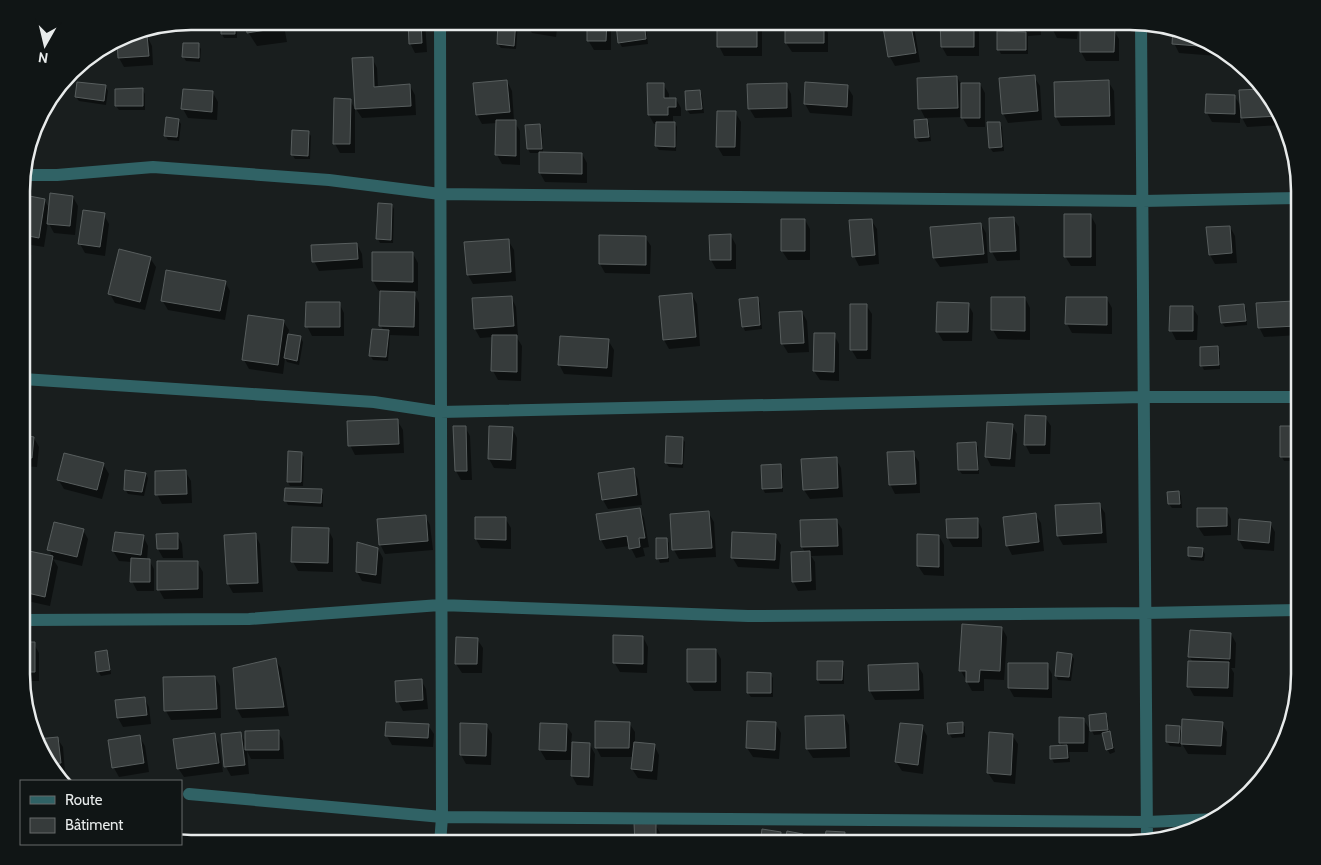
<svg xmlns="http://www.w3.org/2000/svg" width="1321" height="865" font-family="Cabin,sans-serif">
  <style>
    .shadow { fill: #0007 }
    .building { fill: #363b3b; stroke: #585e5e }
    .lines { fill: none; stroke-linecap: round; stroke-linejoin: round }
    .minor { stroke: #306265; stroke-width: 12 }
    .rim { fill: none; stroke: #e8ebeb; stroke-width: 2.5 }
  </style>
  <rect width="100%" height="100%" fill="#191e1e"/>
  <path class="shadow" d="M222 21H237V38H224L222 34Z
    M247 21H283L287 42 257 46 248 32Z
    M409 21H425L427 52 415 53 410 43Z
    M500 21H518L516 49 501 48 498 44Z
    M527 21H558L556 37 532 33 526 24Z
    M589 21H611V50H594L588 40Z
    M718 21H757L762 30V56H724L719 46Z
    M789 21H815V24H823L828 33V52H792L786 43V24H791Z
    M884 21H913L920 62 895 66 890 57Z
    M974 21 979 30V56H947L942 47Z
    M1021 21H1040L1041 35 1028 36V54H1001L999 50 1025 33 1021 27Z
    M1053 21H1079L1077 39 1057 38 1052 28Z
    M1090 21H1117L1118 30 1114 31 1119 39V61H1086L1081 52 1094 29Z
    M644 22 646 27 648 44 622 47 619 42Z
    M1184 30 1217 46V56L1179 53 1174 43Z
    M147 36 152 46 153 65 124 67 119 58 118 39 120 38Z
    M198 45 201 49 200 62 186 61 183 56Z
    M372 58 377 68 378 88 410 86 415 95 416 115 362 118 356 109Z
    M957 77 963 88 980 84 985 93V127H968L962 117 925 118 920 108Z
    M1034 77 1040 86 1042 120 1008 123 1003 113Z
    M507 81 512 91 514 121 520 131V165L502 164 497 155V123L482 124 477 115Z
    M1108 81 1114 91 1115 125 1061 126 1056 117Z
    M78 83 105 86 108 91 106 105 79 101 76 97Z
    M663 84 669 94V99H676L681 108V116H673V123H675L677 127 676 151 659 150 656 146 657 124H654L649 115Z
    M786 84 791 94 792 117 755 118 749 108Z
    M847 86 853 96 852 116 810 113 805 104Z
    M142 89 145 94V110H119L116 106V90Z
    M700 91 702 96 704 113 690 114 687 110Z
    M1262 91 1277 106 1283 125 1247 127 1240 114V123L1212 122 1207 113 1235 97 1242 108Z
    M213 93 218 102 217 120 188 118 183 109Z
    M350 100 355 109V153H340L335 144Z
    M735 112 741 122 740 156H723L717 146Z
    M178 120 181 124 179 141 168 140 165 135Z
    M927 120 929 124 931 141 919 142 916 138Z
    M999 123 1002 127 1004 151 993 152 990 148Z
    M539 125 542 129 543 153 582 154 587 163V183L545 182 540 173V153H530L528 149 526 126Z
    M308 132 311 136 310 159H295L292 154Z
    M25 197 44 200 50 209 73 197 78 206 75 235 54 233 48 222 44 247 25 244 23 241V211Z
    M392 205 394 209 393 243H380L378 239Z
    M104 215 109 224 105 256 85 253 80 244Z
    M1091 216 1096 225V266H1071L1065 256Z
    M1013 218 1019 227 1020 260 997 261 992 252Z
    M805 220 810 229V260H788L782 251Z
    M871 220 877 229 879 264 859 266 854 256Z
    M981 224 986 233 988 263 940 267 934 258Z
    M1230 227 1235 236 1237 263 1215 264 1210 255 1208 228Z
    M711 236H731L736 245V269H716L711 260Z
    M645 237 651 246 650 274 605 273 600 264Z
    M508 240 514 250 516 281 473 284 468 275Z
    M357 244 362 254 363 268 319 271 314 261Z
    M374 253 413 254 418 263V291H413L419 303V336L390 335 388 361 373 360 370 355 384 331 381 326V291L378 290 373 281Z
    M150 258 156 267 145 310 115 303 110 294Z
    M225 282 230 291 225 320 168 310 162 300Z
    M692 295 697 304 700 346 669 349 664 340Z
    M511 297 516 307 518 336H516L522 346 521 381 498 380 493 371V337L480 338 475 329Z
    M1025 298 1030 308V340L998 339 993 330Z
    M1067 298 1107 299 1112 308V334L1072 333 1067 324Z
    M758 299 760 303 762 329 745 331 743 326Z
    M339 303 344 313V336H312L307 326Z
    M1293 303 1299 312V335L1264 337 1259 327Z
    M968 304 973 313 972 341H943L937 331Z
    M866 305 872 314 871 359H857L851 349Z
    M1244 305 1246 309 1247 325 1225 327 1222 323 1221 307Z
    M1192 307 1198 316 1197 340H1176L1171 330Z
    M802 312 807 321 809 352 788 353 782 343Z
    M283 321 289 330 288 335 300 337 303 342 299 365 287 362 285 358 283 374 249 369 244 360Z
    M834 335 839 344V381L820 380 814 371Z
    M608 340 614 350 612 377 564 374 559 364Z
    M1217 347 1220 352V369L1204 370 1202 366Z
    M1045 417 1051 426 1050 454H1030L1025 444Z
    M397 420 403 430 404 453 355 455 350 445Z
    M1012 425 1017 434 1015 467 991 466 986 456Z
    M465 427 470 436 472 480H461L456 471Z
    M1296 427 1298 431V461H1284L1282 457Z
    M512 428 517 438 516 469 494 468 489 459Z
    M23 436 34 438 39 447 37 467 23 466Z
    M682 438 685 442 683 468 669 467 666 463Z
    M976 443 978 447 979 474H962L959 470Z
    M301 453 304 457 303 486H290L288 482Z
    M913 453 919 462 920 493 895 494 890 484Z
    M836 459 841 468 843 497 810 499 804 490Z
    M103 464 109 474 102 499 64 489 58 479Z
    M780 465 783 470V492L765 493 763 489Z
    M633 470 638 479 642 505 608 509 603 500Z
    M185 471 191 481 192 503 162 504 157 494Z
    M146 474 148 478 144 496 128 494 125 489Z
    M321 491 323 495V507L288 505 286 501Z
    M1179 492 1181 496 1182 508H1172L1169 504Z
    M1099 504 1105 513 1107 543 1063 545 1058 536 1056 507Z
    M639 509 644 518 649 547 643 548 645 556 636 558 630 546 606 549 601 540 597 515Z
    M1226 509 1231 519V535L1204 536 1198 527Z
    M708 512 714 522 716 557 679 559 674 550Z
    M1035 514 1041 523 1044 551 1012 555 1007 545Z
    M425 516 430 525 433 550 385 554 380 544Z
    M505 518 511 528V549L481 548 476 539Z
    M977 519 982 529V547H953L948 538Z
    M836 520 842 529 843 555 811 556 815 562 816 590 798 591 793 581 805 552 802 547Z
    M1270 523 1275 532 1274 551 1244 549 1239 540Z
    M328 529 333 539V572L298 571 293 562Z
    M23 530 28 531 30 536 27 548 23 547Z
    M83 530 88 539 82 566 53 559 58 567 50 606 27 601 23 594V584L29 553 53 558 49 550Z
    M177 534 182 544 183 558H163L158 549Z
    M255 535 260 544 263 592 233 593 228 584Z
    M143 536 148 546 147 560H149L154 569V591H137L132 581V562L119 561 113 551Z
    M775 536 781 545 779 569 738 567 732 557Z
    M919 536H939L944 545V576L924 575 918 566Z
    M666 539 669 543V562L660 563 658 558Z
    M378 549 383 558 381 584 362 581 357 572Z
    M1202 550 1205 554 1204 561 1191 560 1189 556Z
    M197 562 203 572V598L164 599 159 590Z
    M1002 628 1007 637 1004 680 984 679V691H972L961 671Z
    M1231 634 1236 643 1235 668H1231L1234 673 1233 697 1194 696 1189 687V662H1193L1189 656Z
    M643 637 648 647 647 673 620 672 614 662Z
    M477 639 483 648 482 673H462L456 664Z
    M23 644H34L39 653V681H23Z
    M716 650 721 659V691H694L688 682Z
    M106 652 109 656 111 674 101 676 98 671Z
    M1071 655 1074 659 1071 681 1058 680 1056 676Z
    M275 659 281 668 289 716 242 718 237 709Z
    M842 663 844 667V684H820L818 680Z
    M917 664 923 674 924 699 875 700 870 691 869 666Z
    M1009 664 1047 665 1052 674V698L1014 697 1009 688Z
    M770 674 773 678V697H751L748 693Z
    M215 677 220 686 221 718 171 720 166 711Z
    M421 680 426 689 428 709 403 711 398 701Z
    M144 698 149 707 151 724 123 727 118 718 116 701Z
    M1105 714 1108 718 1109 733 1112 737 1115 752 1110 754 1107 749 1104 734 1094 735 1092 731 1090 716Z
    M844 716 849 725 850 757 813 758 807 749Z
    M1083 719 1089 728 1088 752H1069L1070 762 1054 763 1052 759 1062 747 1060 742Z
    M629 723 635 732V743L654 745 659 755 657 780 638 778 632 769 633 757H601L596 747Z
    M775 723 781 733 779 759 753 757 747 748Z
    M962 723 965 727V737L952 738 949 733Z
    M1222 723 1227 732 1226 755 1188 754 1181 742V747L1170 746 1167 742 1179 727 1183 734Z
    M541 724 566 725 572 734 571 743 590 745 595 754 593 786 577 785 572 776 573 760H546L540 750Z
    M428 725 434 734 433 747 392 745 387 736Z
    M486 725 492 734 491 765 466 764 461 755Z
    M922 727 927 736 923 774 902 771 896 762Z
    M278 732 283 741 284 759H251L247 751 249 774 231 776 226 767 240 733 246 743Z
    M214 735 219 744 223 772 184 777 178 768Z
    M1012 735 1018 744 1015 784 994 782 988 773Z
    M139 736 145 746 149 772 119 777 114 768Z
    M57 738 63 747 65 772H57L44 759Z
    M655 824 660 833V844H636Z
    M780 833 783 838 782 844H761Z
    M845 833 849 841 873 843 826 844Z
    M802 835 805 839 804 844H786Z"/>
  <path class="building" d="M221 21H235V34H221Z
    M245 21H278L279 28 247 33Z
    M408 21H421L422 43 409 44Z
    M498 21H516L514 46 497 44Z
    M525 21H552L551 28 525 24Z
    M587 21H607L606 41H587Z
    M644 21 646 39 618 43 616 24Z
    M717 21H757V47H717Z
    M882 21H910L916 53 888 57Z
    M940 21H974V47H941Z
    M1020 21H1036V26L1020 27Z
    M1052 21H1073L1072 30 1051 28Z
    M785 23H824V43H785Z
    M1080 28H1115L1114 52H1080Z
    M1173 28 1184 30 1212 44V47L1172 44Z
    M997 31 1026 32V50H997Z
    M147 35 149 56 118 58 117 40 122 37Z
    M183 43H199V58L182 57Z
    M373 57 374 87 410 84 411 106 355 109 352 58Z
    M1035 75 1038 111 1002 114 999 78Z
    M957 76 958 108 918 109 917 78Z
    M507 80 510 112 476 115 473 83Z
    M1109 80 1110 116 1055 117 1054 82Z
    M77 82 106 85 104 101 75 97Z
    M805 82 848 85 847 107 804 104Z
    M647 83H664V98H676V107H668V115H648Z
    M787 83V108L748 109 747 84Z
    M961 83H980V118H961Z
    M143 88V106H115V89Z
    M183 89 213 91 212 112 181 109Z
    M1261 89 1277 106 1280 116 1241 118 1239 90Z
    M700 90 702 109 686 110 685 91Z
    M1206 94 1235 95V114L1205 113Z
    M334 98 351 99 350 144H333Z
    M717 111H736L735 147H716Z
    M166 117 179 119 177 137 164 136Z
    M927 119 929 137 915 138 914 120Z
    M496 120H516V156L495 155Z
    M656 122H675V147L655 146Z
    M987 122H1000L1002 147 989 148Z
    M540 124 542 149H527L525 125Z
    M292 130 309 131 308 156 291 155Z
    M539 152 582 153V174L539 173Z
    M50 193 73 196 70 226 47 224Z
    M24 195 45 199 39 238 23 235Z
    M378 203 392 204 391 240 376 239Z
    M83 210 105 213 100 247 78 244Z
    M1064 214H1091V257H1064Z
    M1014 217 1016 251 990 252 989 218Z
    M781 219H805V251H781Z
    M872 219 875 255 852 257 849 220Z
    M981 223 984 254 933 258 930 227Z
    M1230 226 1232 253 1209 255 1206 227Z
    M731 234V260H710L709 235Z
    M599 235 646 236V265L599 264Z
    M509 239 511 272 467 275 464 242Z
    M357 243 358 259 312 262 311 245Z
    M119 249 151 257 140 302 108 294Z
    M372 252H413V282L372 281Z
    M166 270 226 281 220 311 161 301Z
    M380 291 415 292 414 327 379 326Z
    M692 293 696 337 663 340 659 296Z
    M512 296 514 326 474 329 472 298Z
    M758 297 760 325 742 327 739 299Z
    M991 297H1025V331L991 330Z
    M1066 297H1107V325L1065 324Z
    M1294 301 1296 326 1258 328 1256 303Z
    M306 302H340V327H305Z
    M937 302 969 303 968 332H936Z
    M850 304H867V350H850Z
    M1244 304 1246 321 1221 323 1219 306Z
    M1170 306H1193V331H1169Z
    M802 311 804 343 781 344 779 312Z
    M248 315 284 320 278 365 242 360Z
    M372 329 389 330 386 357 369 356Z
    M814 333H835L834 372 813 371Z
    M288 334 301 336 297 361 284 358Z
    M492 335H517V372L491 371Z
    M560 336 609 339 607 368 558 365Z
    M1218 346 1219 365 1200 366V347Z
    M1025 415 1046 416 1045 445H1024Z
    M398 419 399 444 348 446 347 421Z
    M987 422 1013 424 1010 459 985 457Z
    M453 426H466L467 471H455Z
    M489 426 513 427 511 460 488 459Z
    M1280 426H1296V457H1280Z
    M23 435 34 437 32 458 23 457Z
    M666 436 683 437 682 464 665 463Z
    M976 442 978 470H958L957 443Z
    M288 451 302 452 301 482H287Z
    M914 451 916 484 889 485 887 452Z
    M64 453 104 463 97 490 57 480Z
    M837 457 838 488 803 490 801 459Z
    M781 464 782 488 762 489 761 465Z
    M634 468 637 495 602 500 598 473Z
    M125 470 146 473 142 492 124 490Z
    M186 470 187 494 155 495V471Z
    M285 488 322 489 321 503 284 501Z
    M1179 491 1180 504H1168L1167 492Z
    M1100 503 1102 533 1057 536 1055 505Z
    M640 508 645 538H639L640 547 629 549 627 536 600 540 596 514Z
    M1197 508H1227V526L1197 527Z
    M709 511 712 548 672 550 670 514Z
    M1036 513 1039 542 1006 546 1003 517Z
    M426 515 428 541 379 545 377 519Z
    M475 517H506V540L475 539Z
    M978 518V538H947L946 519Z
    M837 519 838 546 801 547 800 520Z
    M1239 519 1271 522 1269 543 1238 540Z
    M54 522 84 529 77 557 47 550Z
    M292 527 329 528 328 563 291 562Z
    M23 529 29 530 25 544H23Z
    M115 532 144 535 141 555 112 551Z
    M732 532 776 534 775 560 731 558Z
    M178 533V549H157L156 534Z
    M256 533 258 583 227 584 224 535Z
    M917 534 939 535V567L917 566Z
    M656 538H667L668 558 656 559Z
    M357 542 378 548 376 575 356 572Z
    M1188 547 1203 548 1202 557 1188 556Z
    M29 551 53 556 45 597 23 592V579Z
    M810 551 811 581 792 582 791 552Z
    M131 558 150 559V582H130Z
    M157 561H198V589L157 590Z
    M962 624 1002 627 1000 671 980 670 979 682H966V671H959Z
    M1190 630 1231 633 1230 659 1188 657Z
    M613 635 643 636V664L613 663Z
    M456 637 478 638 477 664H455Z
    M23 642H35V672H23Z
    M687 649H716V682H687Z
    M107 650 110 670 97 672 95 652Z
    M1057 652 1072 654 1069 677 1055 676Z
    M276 658 284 707 236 709 233 668Z
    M817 661H843L842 680H817Z
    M1188 661 1229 662 1228 688 1187 687Z
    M918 663 919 690 869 691 868 665Z
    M1008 663H1048V689L1008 688Z
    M747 672 771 673V693H747Z
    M215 676 217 709 164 711 163 677Z
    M422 679 423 700 396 702 395 681Z
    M145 697 147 715 117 718 115 700Z
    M1106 713 1108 730 1090 731 1089 715Z
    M844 715 846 748 806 749 805 716Z
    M1059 717 1084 718V743H1059Z
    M1182 719 1223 722 1221 746 1181 744Z
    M595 721 630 722 629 748H595Z
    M747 721 776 722 775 750 746 748Z
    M386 722 429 724 428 738 385 736Z
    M963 722V733L948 734 947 723Z
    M460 723 487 724 486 756 460 755Z
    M540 723 567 724 566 751 539 750Z
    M900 723 923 725 918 765 895 762Z
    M1166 725 1180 726 1179 743 1166 742Z
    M279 730V750H245V731Z
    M1110 731 1113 748 1106 750 1102 733Z
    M241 732 245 765 224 767 221 734Z
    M989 732 1013 734 1011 775 987 773Z
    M215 733 219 763 177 769 173 739Z
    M140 735 144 763 112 768 108 740Z
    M58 737 61 763 48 764 44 759 37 739Z
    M572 742 590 743 589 777 571 776Z
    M634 742 655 744 652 771 631 769Z
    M1067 745 1068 758 1050 759V746Z
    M634 823H656V844H635Z
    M762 829 781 832 780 844H760Z
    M787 831 803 834 801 844H784Z
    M826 831 845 832 844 844H824Z
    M501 840 521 843 520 844H501Z
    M848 840 873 842V843L848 844Z"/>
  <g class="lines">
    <path class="minor" d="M1141 23 1147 841
      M23 175H57L153 167 329 180 440 194 1142 201 1299 198
      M23 379 374 402 440 412 1144 397H1299
      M23 620 249 619 440 605 748 616 1145 613 1299 610
      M189 794 442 817 1147 822 1217 819
      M440 844 442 817 440 21"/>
  </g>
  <path d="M0 0H1321V865H0ZM191 30H1130A161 161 0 0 1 1291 191V674A161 161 0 0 1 1130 835H191A161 161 0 0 1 30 674V191A161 161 0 0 1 191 30Z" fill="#101515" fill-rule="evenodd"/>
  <path class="rim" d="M191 30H1130A161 161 0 0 1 1291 191V674A161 161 0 0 1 1130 835H191A161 161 0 0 1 30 674V191A161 161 0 0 1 191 30Z"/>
  <rect x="20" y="780" width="162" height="65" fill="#101515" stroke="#666b6b"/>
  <rect x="30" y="796" width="25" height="8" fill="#306265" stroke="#666b6b"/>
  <text x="65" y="805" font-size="15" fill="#e8ebeb">Route</text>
  <rect x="30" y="818" width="25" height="15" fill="#363b3b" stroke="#666b6b"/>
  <text x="65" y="830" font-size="15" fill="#e8ebeb">Bâtiment</text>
  <g transform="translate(45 45) rotate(188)" stroke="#101515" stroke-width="4" paint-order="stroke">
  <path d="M0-4L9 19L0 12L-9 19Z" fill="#e8ebeb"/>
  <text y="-8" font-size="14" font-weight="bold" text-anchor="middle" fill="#e8ebeb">N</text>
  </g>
</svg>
